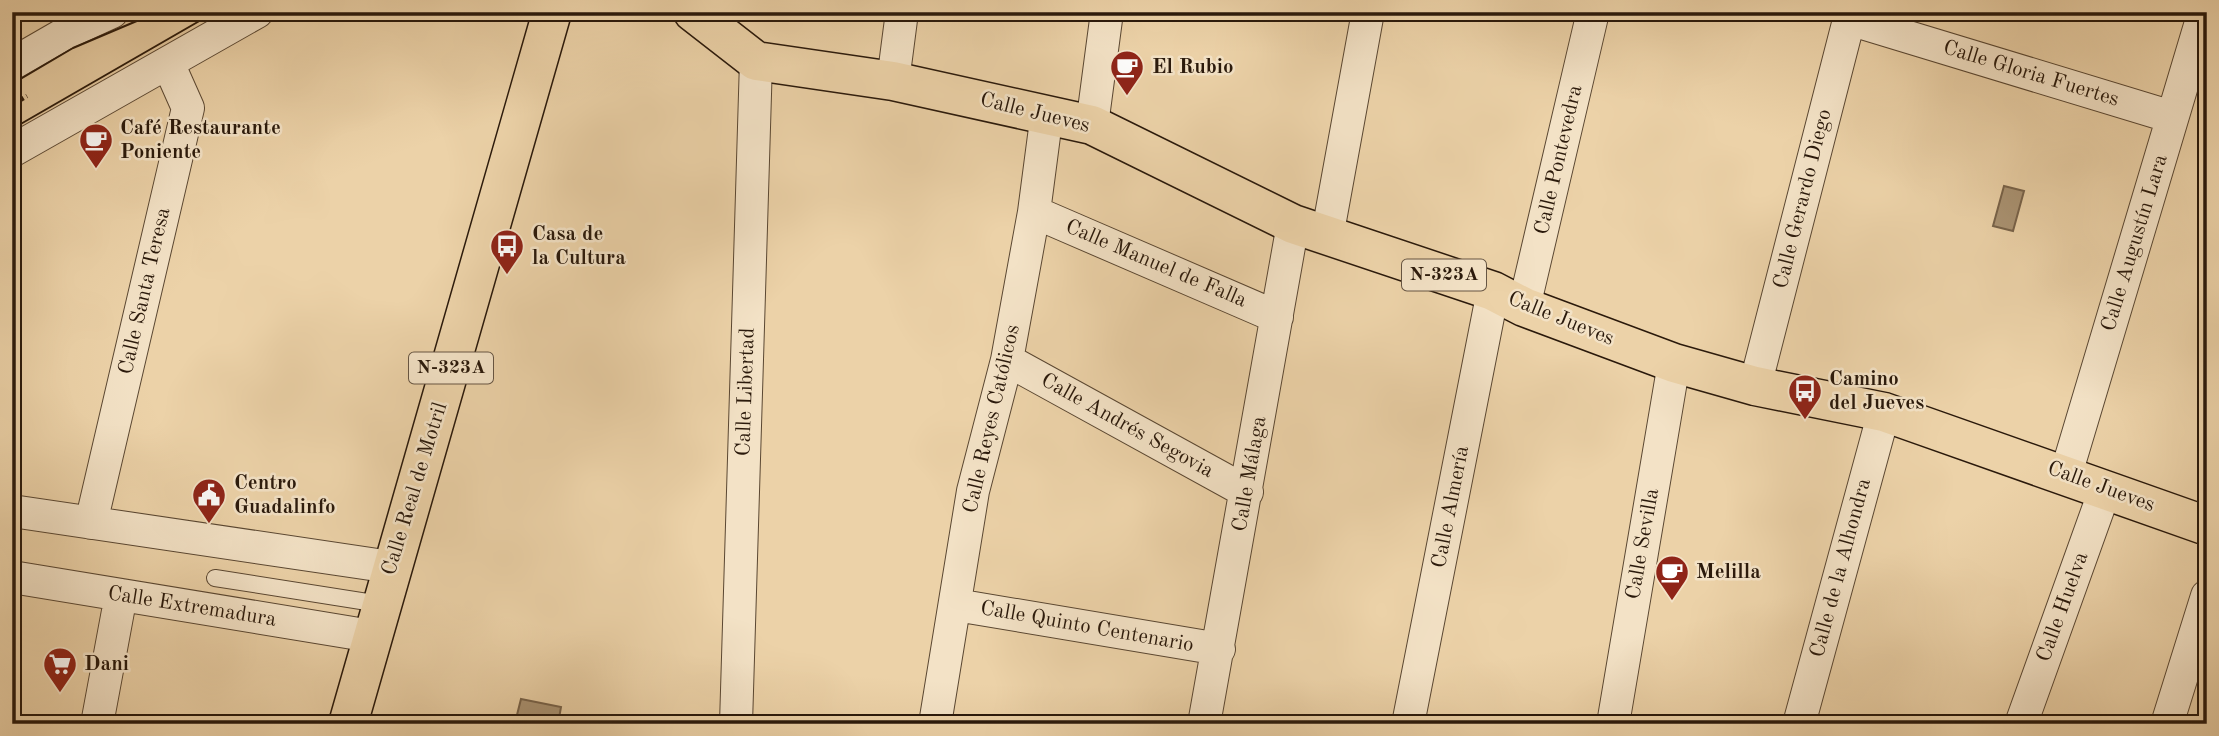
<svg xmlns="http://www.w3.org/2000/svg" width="2219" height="736" font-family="'Old Standard TT',serif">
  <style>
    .water { fill: #aa9373; stroke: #776249; stroke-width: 2 }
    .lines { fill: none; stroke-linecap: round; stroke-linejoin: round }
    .lane-casing { stroke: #5a4732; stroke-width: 18 }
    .street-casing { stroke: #5a4732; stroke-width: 34 }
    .primary-casing { stroke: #2a190b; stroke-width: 41 }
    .path { stroke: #2a190b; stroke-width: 4.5; stroke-dasharray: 5 3.5; stroke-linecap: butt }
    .lane { stroke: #f3e2c6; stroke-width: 16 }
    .street { stroke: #f3e2c6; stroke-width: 32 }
    .primary { stroke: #ecd2a8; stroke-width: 38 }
    .tram { stroke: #2a190b; stroke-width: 2 }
    .labels { text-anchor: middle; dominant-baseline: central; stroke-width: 5; stroke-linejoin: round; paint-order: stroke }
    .shield { fill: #f3e2c6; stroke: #665543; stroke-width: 2 }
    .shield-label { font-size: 19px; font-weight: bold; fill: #2a190b }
    .poi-label { font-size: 21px; font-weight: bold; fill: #2a190b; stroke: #f3e2c6; text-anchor: start }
    .street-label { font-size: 21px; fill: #2a190b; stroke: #f3e2c6 }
  </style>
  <rect width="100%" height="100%" fill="#ecd2a8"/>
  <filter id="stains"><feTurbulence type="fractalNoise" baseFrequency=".00286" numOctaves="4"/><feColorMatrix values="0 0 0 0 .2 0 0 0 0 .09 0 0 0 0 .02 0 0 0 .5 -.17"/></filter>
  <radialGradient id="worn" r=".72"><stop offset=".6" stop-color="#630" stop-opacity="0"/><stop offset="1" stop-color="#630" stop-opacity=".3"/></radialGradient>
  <path class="water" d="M2004 186 2024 191 2013 231 1993 226Z
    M521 699 561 707 558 724 516 719Z"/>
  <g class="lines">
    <g class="lane-casing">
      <path id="lane" d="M215 578 380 604"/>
    </g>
    <g class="street-casing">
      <path id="street" d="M1849 19 2172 117
        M12 64 64 34 112 12
        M893 81 902 12
        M1092 125 1107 12
        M12 151 257 12
        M1034 212 1277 317
        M1327 237 1368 12
        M1524 307 1593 12
        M1007 360 1247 492
        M1755 386 1851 12
        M2066 474 2204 12
        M12 511 391 567
        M91 523 188 108 168 63
        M12 577 371 636
        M956 605 1219 649
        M97 724 121 595
        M736 724 756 61
        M935 724 973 491 1007 360 1034 212 1047 113
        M1204 724 1293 224
        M1408 724 1493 291
        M1613 724 1674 363
        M1799 724 1884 412
        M2021 724 2105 490
        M2167 724 2207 596"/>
    </g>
    <g class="primary-casing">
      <path id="primary" d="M693 12 756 61 893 81 1092 125 1293 224 1493 291 1524 307 1674 363 1755 386 1884 412 2207 526
        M348 724 552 12"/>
    </g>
    <path class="path" d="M12 105 27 96"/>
    <use href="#lane" class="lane"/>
    <use href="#street" class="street"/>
    <use href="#primary" class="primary"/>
    <path class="tram" d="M12 84 73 48 158 12
      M12 129 215 12"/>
  </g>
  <defs>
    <g id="cafe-pin" transform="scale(1.75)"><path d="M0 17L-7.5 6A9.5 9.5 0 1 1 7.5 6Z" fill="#8f2418" stroke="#f3e2c6"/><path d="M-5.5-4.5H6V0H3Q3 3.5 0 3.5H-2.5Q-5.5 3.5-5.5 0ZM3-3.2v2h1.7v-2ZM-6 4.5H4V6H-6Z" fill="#fff"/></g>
    <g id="bus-pin" transform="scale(1.75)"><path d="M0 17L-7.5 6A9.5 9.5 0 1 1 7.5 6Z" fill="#8f2418" stroke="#f3e2c6"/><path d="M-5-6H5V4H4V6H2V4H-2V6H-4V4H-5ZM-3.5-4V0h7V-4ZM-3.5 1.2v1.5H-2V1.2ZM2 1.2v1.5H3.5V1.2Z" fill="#fff"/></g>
    <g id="civic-pin" transform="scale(1.75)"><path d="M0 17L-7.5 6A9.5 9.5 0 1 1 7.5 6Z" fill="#8f2418" stroke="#f3e2c6"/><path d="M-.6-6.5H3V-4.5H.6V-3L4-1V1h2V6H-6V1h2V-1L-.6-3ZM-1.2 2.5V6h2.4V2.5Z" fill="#fff"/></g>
    <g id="supermarket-pin" transform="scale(1.75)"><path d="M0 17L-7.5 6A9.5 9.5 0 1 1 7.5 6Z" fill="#8f2418" stroke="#f3e2c6"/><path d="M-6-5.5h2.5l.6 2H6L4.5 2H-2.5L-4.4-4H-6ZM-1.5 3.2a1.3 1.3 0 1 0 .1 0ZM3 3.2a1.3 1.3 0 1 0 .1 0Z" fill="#fff"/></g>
  </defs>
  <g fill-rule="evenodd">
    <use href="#cafe-pin" x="1127" y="67"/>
    <use href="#cafe-pin" x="96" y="140"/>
    <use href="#bus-pin" x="507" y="246"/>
    <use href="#bus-pin" x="1805" y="391"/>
    <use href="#civic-pin" x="209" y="495"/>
    <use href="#cafe-pin" x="1672" y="572"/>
    <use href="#supermarket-pin" x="60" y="664"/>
  </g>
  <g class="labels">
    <g class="shield">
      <rect x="1402" y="259.5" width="84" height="31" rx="5"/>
      <rect x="409" y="352.5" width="84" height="31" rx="5"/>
    </g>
    <g class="shield-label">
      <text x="1444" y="275">N-323A</text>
      <text x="451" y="368">N-323A</text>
    </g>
    <g class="poi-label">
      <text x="1152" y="67">El Rubio</text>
      <text x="120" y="128">Café Restaurante<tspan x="120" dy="24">Poniente</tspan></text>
      <text x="532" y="234">Casa de<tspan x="532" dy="24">la Cultura</tspan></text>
      <text x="1829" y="379">Camino<tspan x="1829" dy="24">del Jueves</tspan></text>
      <text x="234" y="483">Centro<tspan x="234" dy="24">Guadalinfo</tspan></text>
      <text x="1696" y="572">Melilla</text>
      <text x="84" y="664">Dani</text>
    </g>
    <g class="street-label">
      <text transform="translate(2031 74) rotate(17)">Calle Gloria Fuertes</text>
      <text transform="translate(1035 113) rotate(14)">Calle Jueves</text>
      <text transform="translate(1559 160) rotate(-77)">Calle Pontevedra</text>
      <text transform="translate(1803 199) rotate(-76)">Calle Gerardo Diego</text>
      <text transform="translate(2135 243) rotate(-73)">Calle Augustín Lara</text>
      <text transform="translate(1156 264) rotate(23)">Calle Manuel de Falla</text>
      <text transform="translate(145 291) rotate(-77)">Calle Santa Teresa</text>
      <text transform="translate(1561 319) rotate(22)">Calle Jueves</text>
      <text transform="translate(746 392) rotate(-88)">Calle Libertad</text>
      <text transform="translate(992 419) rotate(-77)">Calle Reyes Católicos</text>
      <text transform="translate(1127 426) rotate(29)">Calle Andrés Segovia</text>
      <text transform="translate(1250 474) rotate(-80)">Calle Málaga</text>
      <text transform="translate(2101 487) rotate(20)">Calle Jueves</text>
      <text transform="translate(415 489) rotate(-73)">Calle Real de Motril</text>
      <text transform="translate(1451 507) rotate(-79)">Calle Almería</text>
      <text transform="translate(1643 544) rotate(-80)">Calle Sevilla</text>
      <text transform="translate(1841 568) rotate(-75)">Calle de la Alhondra</text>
      <text transform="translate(192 607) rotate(9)">Calle Extremadura</text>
      <text transform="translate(2063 607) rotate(-70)">Calle Huelva</text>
      <text transform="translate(1087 627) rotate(10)">Calle Quinto Centenario</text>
    </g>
  </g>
  <rect width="2219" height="736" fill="none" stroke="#ecd2a8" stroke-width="42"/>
  <rect x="14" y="14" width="2191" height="708" fill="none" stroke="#2a190b" stroke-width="3.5"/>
  <rect x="21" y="21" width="2177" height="694" fill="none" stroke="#2a190b" stroke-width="2"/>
  <rect width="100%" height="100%" filter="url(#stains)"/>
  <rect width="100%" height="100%" fill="url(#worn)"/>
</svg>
